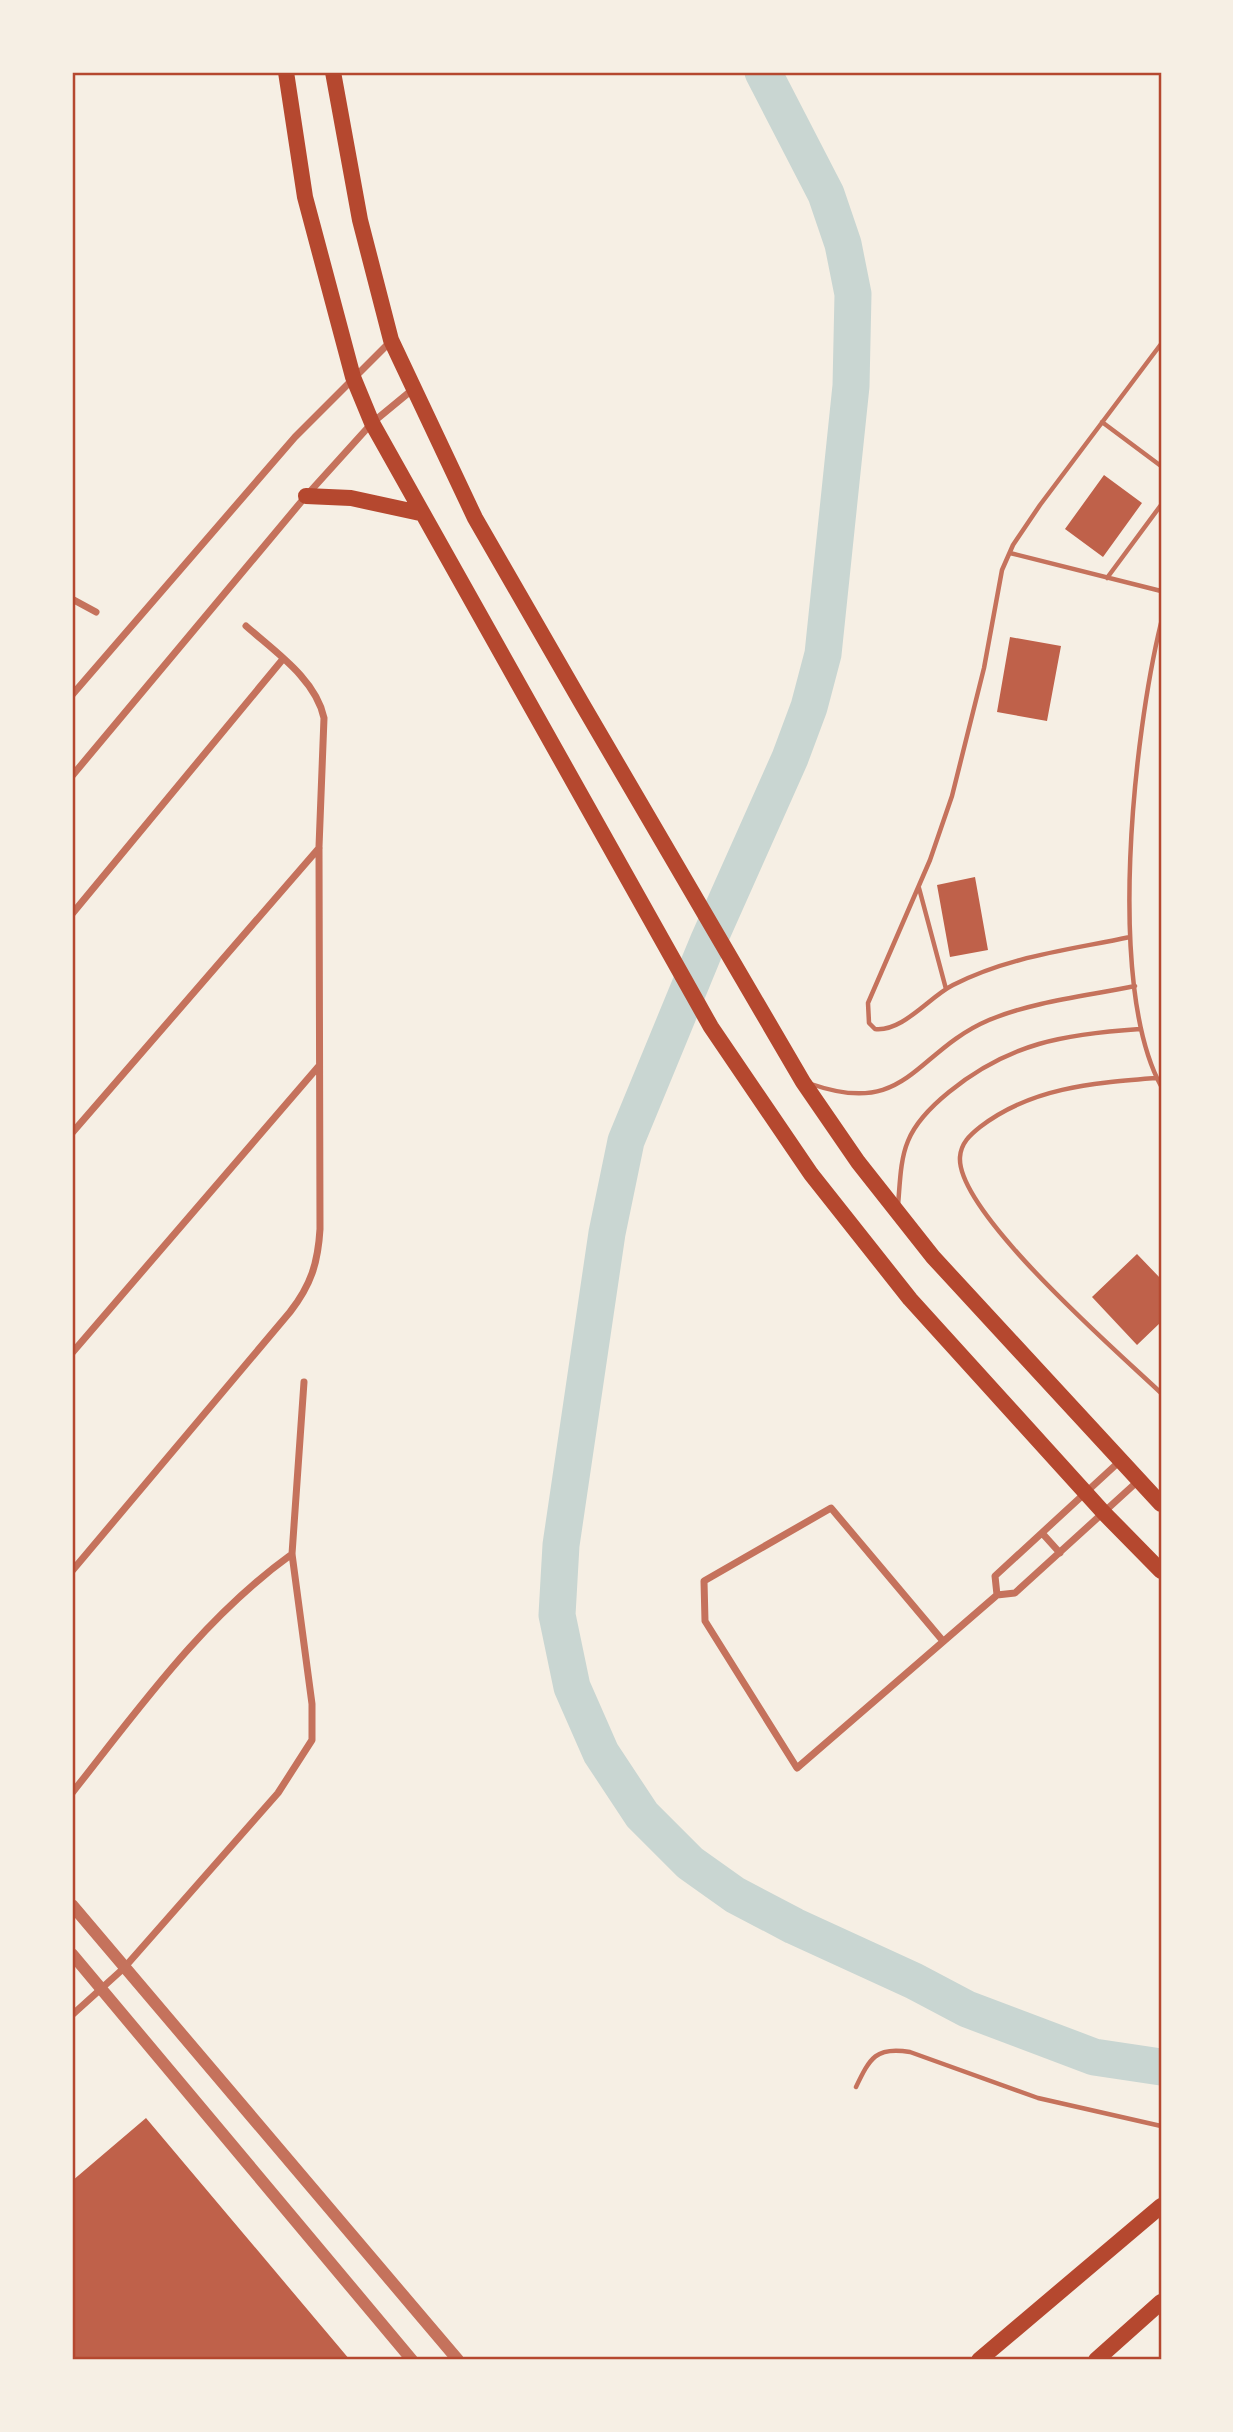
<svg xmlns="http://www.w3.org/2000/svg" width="1233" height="2432" font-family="'Nunito Sans',sans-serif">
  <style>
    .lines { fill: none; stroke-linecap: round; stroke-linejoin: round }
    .river { stroke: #c9d6d2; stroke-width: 37 }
    .building { fill: #bf614a }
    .service { stroke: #c5725c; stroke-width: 4.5 }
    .minor { stroke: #c5725c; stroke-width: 7 }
    .tertiary { stroke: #c5725c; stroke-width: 12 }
    .primary { stroke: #b5482f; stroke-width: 16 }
    .neatline { fill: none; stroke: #b5482f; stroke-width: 2.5 }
  </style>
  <rect width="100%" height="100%" fill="#f6efe4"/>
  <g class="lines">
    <path class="river" d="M763 72 826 194 843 244 853 294 851 386 823 654 809 707 790 758 708 942 626 1141 607 1233 561 1545 557 1615 572 1687 601 1753 642 1815 690 1863 735 1895 794 1926 914 1981 967 2009 1094 2057 1161 2067"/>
  </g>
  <path class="building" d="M1104 475 1142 503 1103 557 1065 529Z
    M1010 637 1061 646 1047 721 997 712Z
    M975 877 988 950 950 957 937 885Z
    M1137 1254 1161 1279V1322L1137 1345 1092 1297Z
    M146 2118 350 2360H73L72 2181Z"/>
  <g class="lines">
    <path class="service" d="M1102 422 1161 466
      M1010 553 1161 591
      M1107 578 1161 505
      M1161 623C1134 734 1106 985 1161 1086
      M919 888 946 989
      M1130 937C1069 950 1010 956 953 985 929 997 903 1032 875 1029L869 1023 868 1003 930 860 952 796 984 668 1002 570 1013 545 1040 505 1161 344
      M1157 1078C1094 1083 1032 1087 980 1127 970 1135 961 1143 960 1157 956 1212 1119 1353 1161 1393
      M811 1084C908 1118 914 1052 989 1020 1035 1001 1087 996 1135 986
      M898 1205C900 1184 900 1160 908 1141 916 1121 933 1105 949 1092 1009 1043 1065 1034 1140 1029
      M856 2087C870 2058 876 2046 910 2052L1038 2098 1161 2126"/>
    <path class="minor" d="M72 599 96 612
      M72 695 295 437 391 341
      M72 776 306 496 372 423 412 390
      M72 914 283 659
      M72 1133 319 848
      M72 1353 318 1067
      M1042 1533 1060 1553
      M72 1571 290 1312C311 1285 318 1263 320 1229L319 847 324 718C316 679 274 651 246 626
      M997 1595 995 1576 1120 1461
      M997 1595 1015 1593 1138 1481
      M943 1641 831 1508 704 1581 705 1621 797 1768 997 1595
      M72 1793C140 1707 203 1618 292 1554
      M72 2015 124 1968 278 1793 312 1740V1704L292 1554 304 1382"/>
    <path class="tertiary" d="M72 1905 458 2360
      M72 1954 412 2360"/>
    <path class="primary" d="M286 72 305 197 353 377 372 423 711 1027 811 1174 910 1299 1104 1513 1161 1571
      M333 72 360 220 391 340 475 518 581 702 803 1082 858 1162 933 1257 1161 1504
      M306 496 351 498 420 513
      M979 2360 1161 2206
      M1096 2360 1161 2302"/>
  </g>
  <rect width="1233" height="2432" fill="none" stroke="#f6efe4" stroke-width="147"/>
  <rect x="74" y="74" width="1086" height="2284" class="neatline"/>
</svg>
